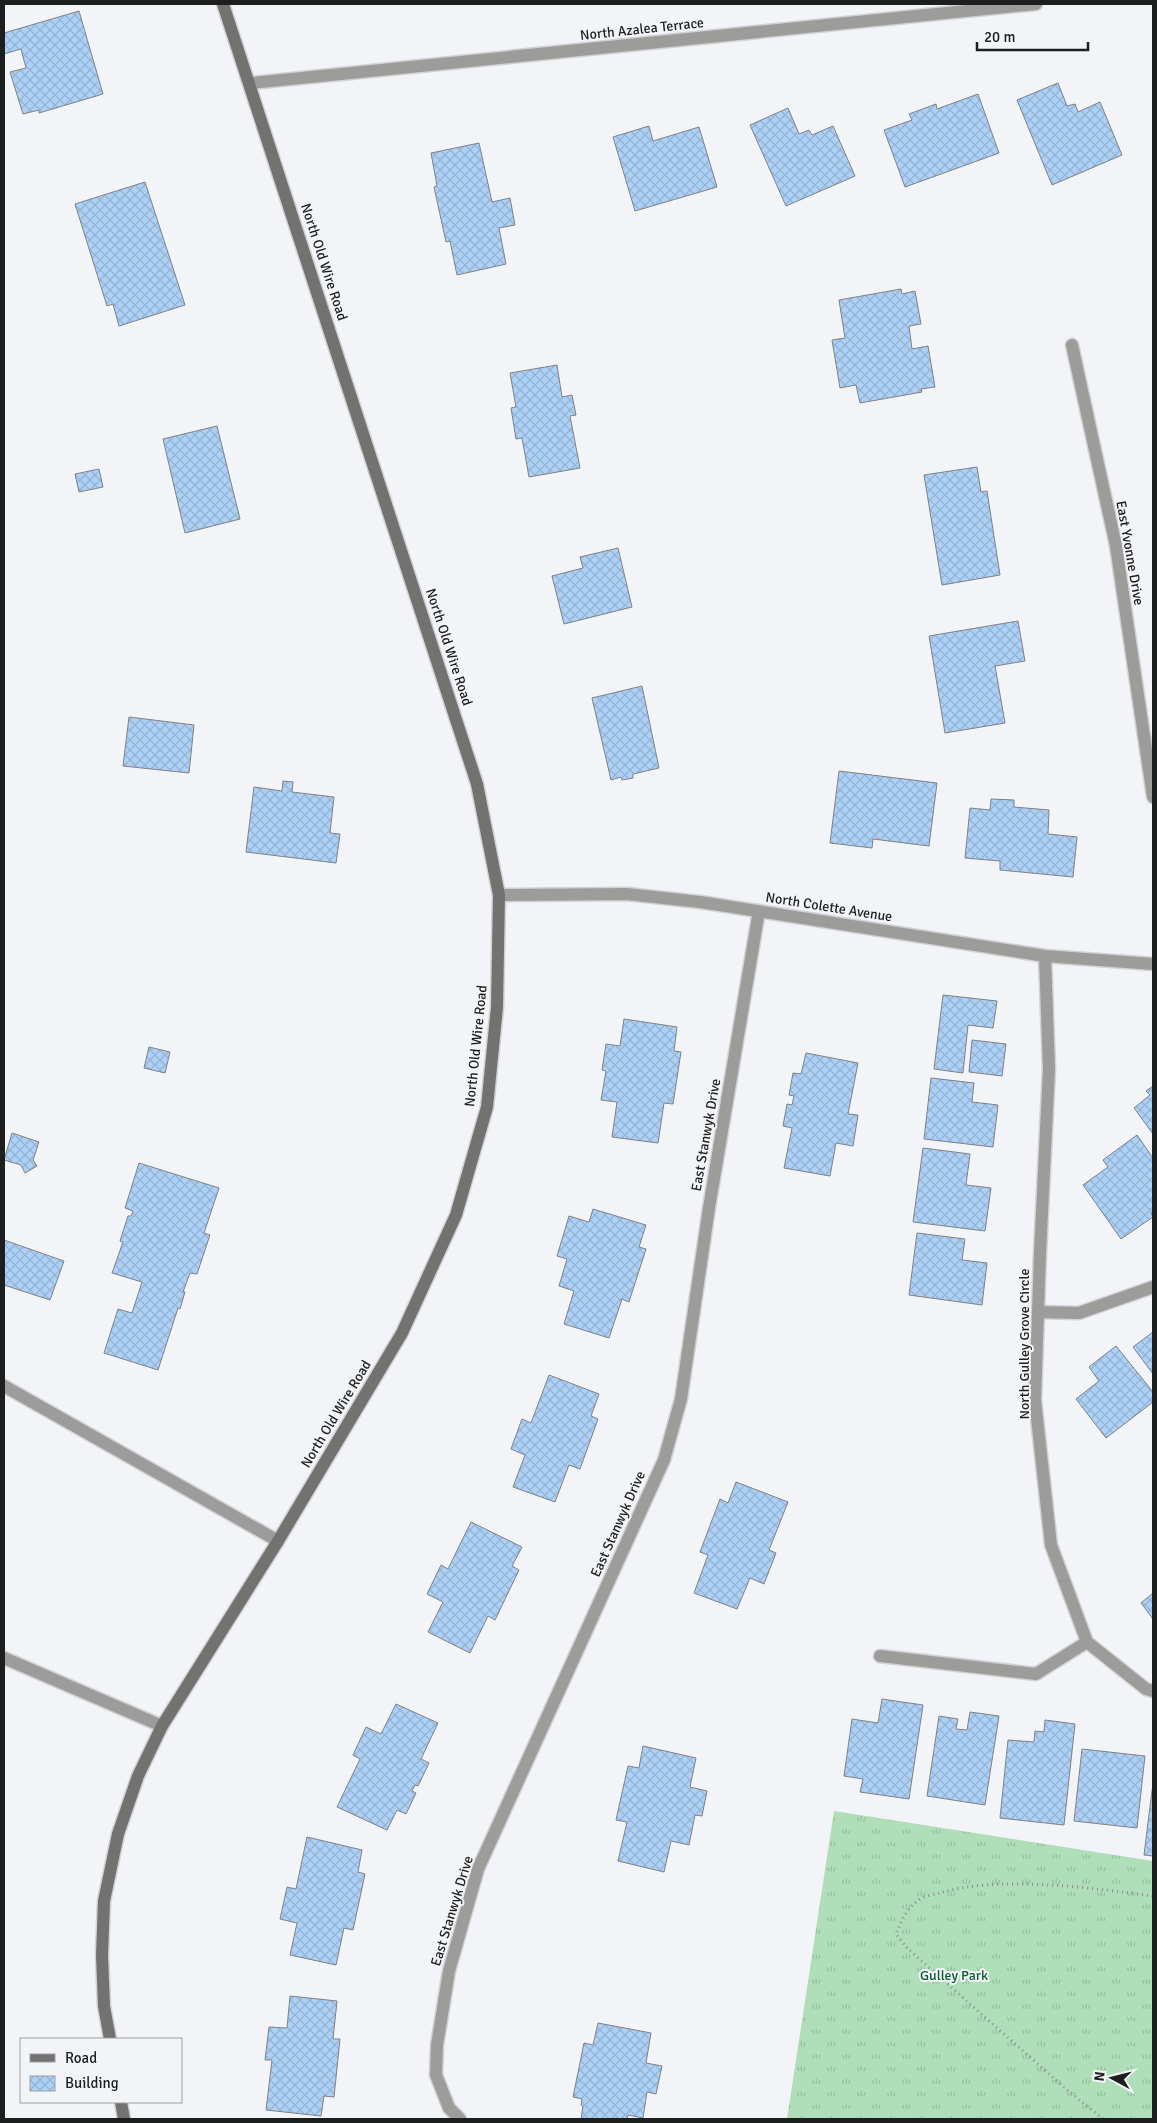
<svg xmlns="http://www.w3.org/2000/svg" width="1157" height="2123" font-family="Signika,sans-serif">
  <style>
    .grass { fill: url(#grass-tufts) }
    .building { fill: url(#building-cross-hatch); stroke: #7f8184 }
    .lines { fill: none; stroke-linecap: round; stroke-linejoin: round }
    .lane-casing { stroke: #d0d2d4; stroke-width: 15 }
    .street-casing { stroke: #d0d2d4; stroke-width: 15 }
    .secondary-casing { stroke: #d0d2d4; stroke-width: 15 }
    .path { stroke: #8a8b8d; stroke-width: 3; stroke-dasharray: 1 4; stroke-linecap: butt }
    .lane { stroke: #9c9c9b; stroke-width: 12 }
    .street { stroke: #9c9c9b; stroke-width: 12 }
    .secondary { stroke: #727271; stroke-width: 12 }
    .labels { text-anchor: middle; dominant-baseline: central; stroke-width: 4; stroke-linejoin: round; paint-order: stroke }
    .street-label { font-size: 14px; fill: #1d1e1e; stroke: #f2f4f7 }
    .park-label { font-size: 14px; fill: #075d2c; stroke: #f2f4f7 }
  </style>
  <defs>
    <pattern id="grass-tufts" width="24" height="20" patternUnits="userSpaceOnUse" patternTransform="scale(1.25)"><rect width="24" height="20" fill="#afdeb9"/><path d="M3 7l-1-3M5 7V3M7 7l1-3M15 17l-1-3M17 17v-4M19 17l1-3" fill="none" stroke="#96be9f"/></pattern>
    <pattern id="building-cross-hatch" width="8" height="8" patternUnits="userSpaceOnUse" patternTransform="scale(1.25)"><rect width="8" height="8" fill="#add1f6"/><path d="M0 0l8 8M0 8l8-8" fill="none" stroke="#94b3d2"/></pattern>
  </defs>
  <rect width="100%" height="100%" fill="#f2f4f7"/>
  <path class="grass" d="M834 1811 1153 1861V2119H787Z"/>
  <path class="building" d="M79 11 103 94 39 113V110L23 114 10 72 26 68 21 49 4 54V33Z
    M1058 83 1067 106 1075 104 1078 112 1100 102 1122 155 1052 185 1017 100Z
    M978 94 999 153 905 187 884 130 912 120 909 114 936 104 937 109Z
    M788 108 799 134 809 130 812 135 833 126 855 176 786 206 750 125Z
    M649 126 653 141 699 127 717 187 635 211 613 137Z
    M479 143 492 202 510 198 515 225 499 228 506 264 457 275 450 241 446 242 434 187 437 186 431 153Z
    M145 182 185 305 119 326 113 304 107 306 75 204Z
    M901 289 902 294 915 291 921 324 909 326 912 349 928 346 935 387 921 389 922 392 860 403 856 385 840 388 832 340 845 338 839 300Z
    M557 365 562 397 572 395 576 415 570 416 580 468 529 477 522 438 516 439 511 408 516 407 510 373Z
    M217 426 240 519 185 533 163 439Z
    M977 467 981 492 987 491 1000 575 942 585 924 475Z
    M99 469 103 487 79 492 75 474Z
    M618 548 632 607 564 624 552 576 583 568 580 557Z
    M1018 621 1025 661 995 666 1005 723 945 733 929 636Z
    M642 686 659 768 633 774V778L622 780 621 777 611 780 592 698Z
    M129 717 194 725 189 773 123 766Z
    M839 771 937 783 929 846 873 839 872 848 830 843Z
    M283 781 293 782 292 792 334 797 330 833 340 834 336 863 246 852 254 787 282 791Z
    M991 799 1014 800V807L1049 810 1048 834 1077 837 1073 877 1000 870V861L965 858 970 808 990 810Z
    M943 995 997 1001 993 1028 968 1025 963 1073 934 1069Z
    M624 1019 677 1027 674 1051 681 1052 673 1104 664 1103 658 1143 612 1137 617 1102 601 1100 606 1071 602 1070 606 1044 620 1046Z
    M972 1040 1006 1044 1002 1076 969 1072Z
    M149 1047 170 1052 165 1073 144 1068Z
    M806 1053 858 1063 848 1114 858 1115 853 1146 836 1143 830 1176 784 1168 792 1128 783 1126 787 1104 792 1105 794 1096 789 1095 793 1073 801 1074Z
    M931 1078 974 1083 972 1102 998 1105 993 1147 924 1139Z
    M1153 1086V1134L1134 1108 1150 1095 1146 1091Z
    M12 1133 39 1142 33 1160 37 1166 25 1173 21 1165 4 1160Z
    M1137 1135 1153 1158V1212L1151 1213 1153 1217 1121 1239 1083 1185 1108 1167 1103 1160Z
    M923 1148 970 1154 966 1185 991 1188 985 1231 913 1222Z
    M139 1163 219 1188 204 1233 210 1235 197 1274 190 1273 183 1292H185L180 1309 178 1308 158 1370 104 1353 118 1309 132 1313 142 1282 112 1273 123 1242 120 1241 128 1216H131L133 1211 125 1208Z
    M593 1209 646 1225 639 1247 646 1249 629 1302 622 1299 609 1338 564 1324 574 1291 559 1286 567 1259 557 1256 569 1216 589 1222Z
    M917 1233 965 1239 962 1260 987 1263 982 1305 909 1295Z
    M4 1240 64 1261 50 1300 4 1285Z
    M1153 1332V1374L1133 1347Z
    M1116 1346 1153 1392V1402L1106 1438 1076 1399 1099 1381 1089 1367Z
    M549 1375 599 1394 591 1416 598 1419 580 1469 569 1465 555 1502 513 1487 525 1455 511 1449 522 1419 531 1423Z
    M736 1482 788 1502 769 1550 776 1553 764 1584 750 1578 737 1609 694 1593 708 1555 700 1552 720 1499 728 1503Z
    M471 1522 522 1547 512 1566 519 1570 495 1620 488 1616 470 1653 428 1632 443 1602 427 1594 441 1565 448 1569Z
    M1153 1593V1619L1141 1603Z
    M882 1699 923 1705 909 1799 860 1792 863 1779 844 1776 852 1719 878 1723Z
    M396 1704 438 1723 421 1759 429 1763 418 1786 415 1785 412 1791 416 1793 406 1814 397 1810 387 1830 337 1807 360 1759 353 1755 366 1727 381 1734Z
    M970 1712 999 1716 985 1805 927 1796 939 1716 958 1719 956 1729 967 1730Z
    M1045 1720 1075 1724 1064 1825 1000 1818 1008 1740 1034 1742 1035 1731 1044 1732Z
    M643 1746 696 1758 690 1787 707 1791 702 1816 695 1815 689 1845 671 1841 664 1872 618 1861 627 1822 616 1820 628 1766 639 1768Z
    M1082 1749 1145 1756 1137 1828 1074 1821Z
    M1153 1783V1856L1144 1855Z
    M307 1837 362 1850 358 1872 365 1874 353 1930 344 1928 336 1965 290 1955 297 1923 280 1919 287 1887 296 1889Z
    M290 1996 337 2001 333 2039H340L334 2097 324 2096 321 2116 266 2110 272 2060H265L269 2027 287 2028Z
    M598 2023 651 2033 646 2063 662 2066 656 2094 647 2092 643 2118 628 2115 627 2119H581L583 2106 581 2105 582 2099 573 2097 584 2043 593 2045Z"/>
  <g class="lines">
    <g class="lane-casing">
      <path id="lane" d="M1038 1312 1079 1313 1153 1287
        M4 1386 278 1541
        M880 1656 1036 1674 1087 1642
        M4 1658 162 1726"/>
    </g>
    <g class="street-casing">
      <path id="street" d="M251 83 1036 4
        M1072 345 1116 546 1153 797
        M499 895 627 894 700 902 1045 956 1153 964
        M1045 956 1049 1069 1040 1253 1035 1400 1051 1545 1087 1642 1146 1689 1153 1691
        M460 2119 449 2108 436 2075 437 2045 449 1971 478 1869 664 1460 681 1399 709 1208 759 911"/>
    </g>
    <g class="secondary-casing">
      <path id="secondary" d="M110 2039 104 2006 102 1955 104 1901 118 1834 138 1776 162 1726 278 1541 402 1333 456 1215 487 1107 497 1007 499 895 477 784 223 4
        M121 2102 124 2119"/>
    </g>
    <path class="path" d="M1103 2119 1066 2089 908 1949 896 1934C901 1920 908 1906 922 1898 927 1895 935 1894 940 1893 998 1875 1092 1888 1153 1896"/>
    <use href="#lane" class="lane"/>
    <use href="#street" class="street"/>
    <use href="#secondary" class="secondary"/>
  </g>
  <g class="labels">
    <g class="street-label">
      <text transform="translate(642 29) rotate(-6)">North Azalea Terrace</text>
      <text transform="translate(324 262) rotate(72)">North Old Wire Road</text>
      <text transform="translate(1130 553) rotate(80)">East Yvonne Drive</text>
      <text transform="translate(449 647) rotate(72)">North Old Wire Road</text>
      <text transform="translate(829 907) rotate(9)">North Colette Avenue</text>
      <text transform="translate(476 1046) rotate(-84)">North Old Wire Road</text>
      <text transform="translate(706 1135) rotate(-80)">East Stanwyk Drive</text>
      <text transform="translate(1024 1344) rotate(-90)">North Gulley Grove Circle</text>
      <text transform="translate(336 1414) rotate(-59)">North Old Wire Road</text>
      <text transform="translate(618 1524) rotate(-66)">East Stanwyk Drive</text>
      <text transform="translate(452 1911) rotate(-73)">East Stanwyk Drive</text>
    </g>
    <g class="park-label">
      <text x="954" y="1975">Gulley Park</text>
    </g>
  </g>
  <rect width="1157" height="2123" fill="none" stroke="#1d1e1e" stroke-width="10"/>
  <rect x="20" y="2038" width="162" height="65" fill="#f2f4f7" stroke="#9d9ea0"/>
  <rect x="30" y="2054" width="25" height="8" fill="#727271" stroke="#9d9ea0"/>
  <text x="65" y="2063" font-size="15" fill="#1d1e1e">Road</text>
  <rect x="30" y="2076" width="25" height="15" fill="url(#building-cross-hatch)" stroke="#9d9ea0"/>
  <text x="65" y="2088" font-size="15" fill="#1d1e1e">Building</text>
  <g transform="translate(1112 2078) rotate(277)" stroke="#f2f4f7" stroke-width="4" paint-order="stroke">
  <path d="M0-4L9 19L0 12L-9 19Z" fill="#1d1e1e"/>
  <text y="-8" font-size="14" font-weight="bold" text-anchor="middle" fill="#1d1e1e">N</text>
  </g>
  <path d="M977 42v8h111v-8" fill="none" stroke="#1d1e1e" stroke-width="2.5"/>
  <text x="984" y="42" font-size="15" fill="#1d1e1e" stroke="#f2f4f7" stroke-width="4" paint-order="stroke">20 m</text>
</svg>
